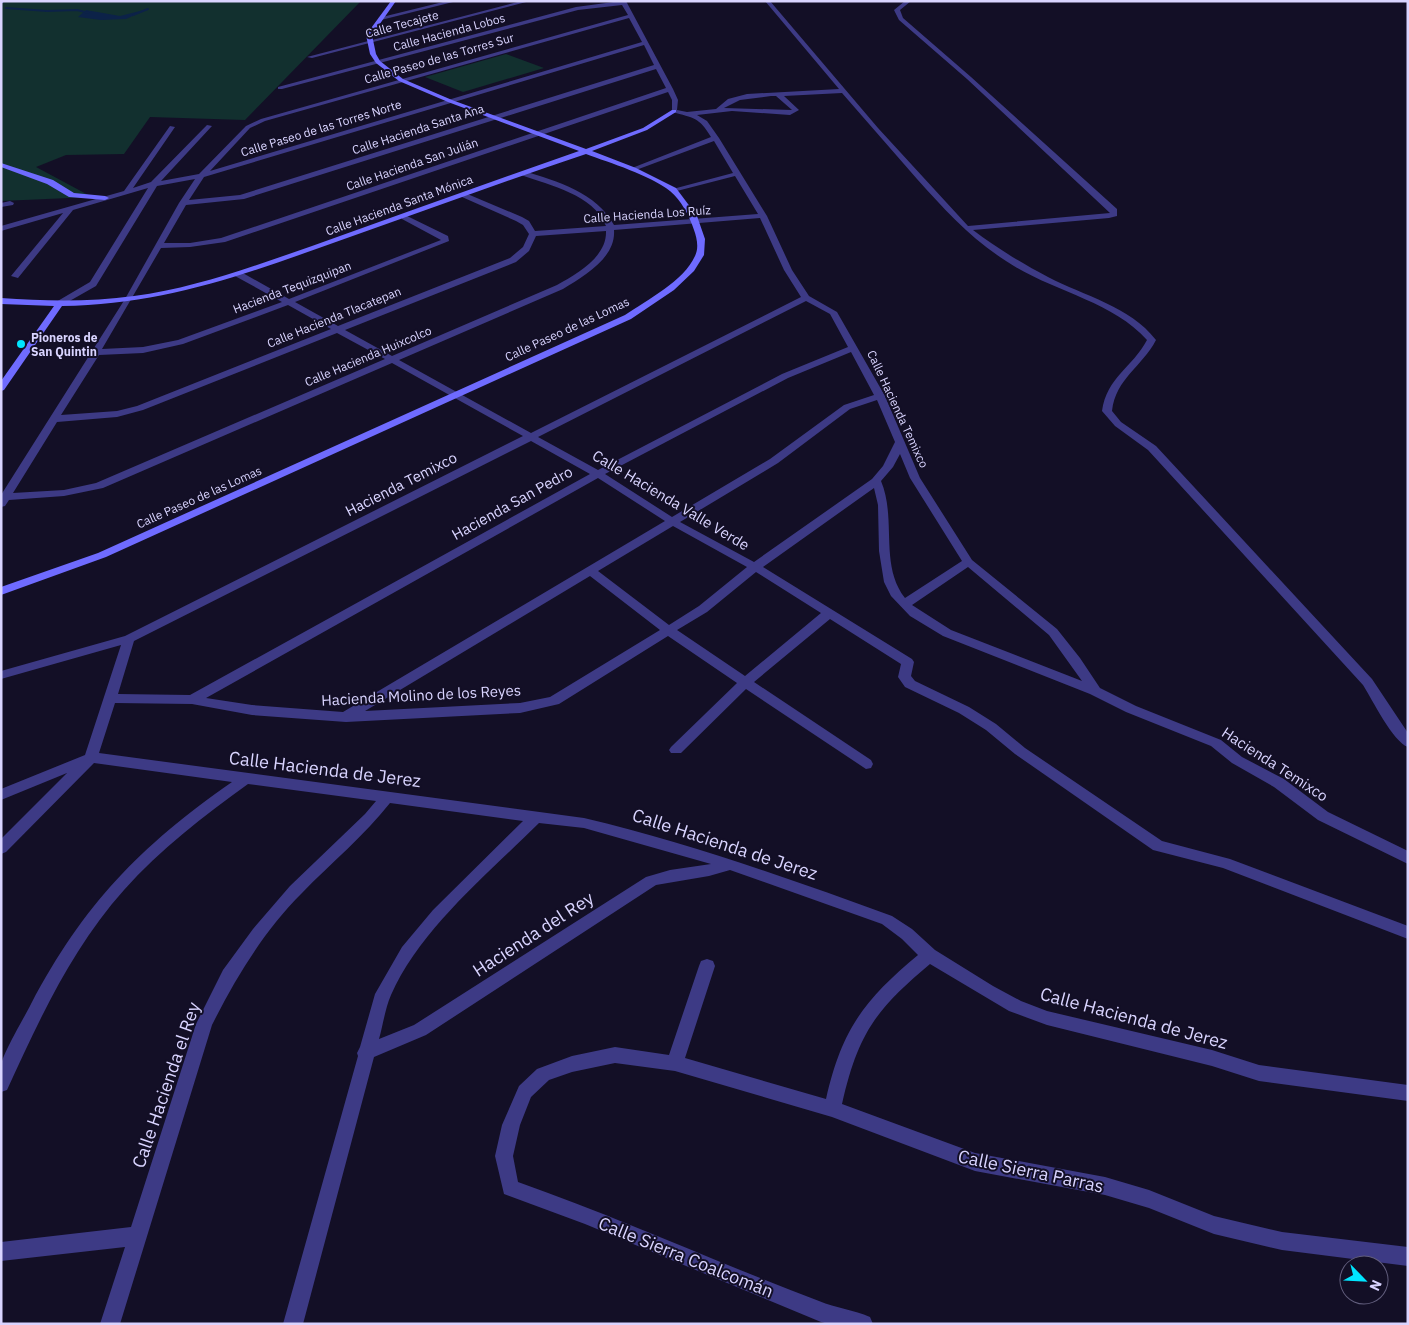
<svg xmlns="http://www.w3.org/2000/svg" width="1409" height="1325" font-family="'IBM Plex Sans',sans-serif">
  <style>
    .green { fill: #12302f }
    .water { fill: #0c2248 }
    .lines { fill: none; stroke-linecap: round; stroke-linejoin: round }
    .stream { stroke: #0c2248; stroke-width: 2 }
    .street { fill: #3d3a85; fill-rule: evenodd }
    .secondary { fill: #6f6bff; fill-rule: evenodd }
    .poi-dot { fill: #00e5ff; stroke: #130f26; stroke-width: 2 }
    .labels { text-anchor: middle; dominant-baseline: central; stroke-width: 4; stroke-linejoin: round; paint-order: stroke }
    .far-street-label { font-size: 12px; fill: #d9d4ff; stroke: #130f26 }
    .far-poi-label { font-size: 12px; font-weight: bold; fill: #d9d4ff; stroke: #130f26; text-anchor: start }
    .street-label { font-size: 15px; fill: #d9d4ff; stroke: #130f26 }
    .near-street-label { font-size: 18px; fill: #d9d4ff; stroke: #130f26 }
  </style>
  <rect width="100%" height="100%" fill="#130f26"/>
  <path class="green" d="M1 1H361L245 120 150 117 124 154 66 155 36 167 92 197 1 201Z
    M506 54 544 68 463 92 425 77Z"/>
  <path class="water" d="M148 9 126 19 101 20 78 17 86 10 120 16Z"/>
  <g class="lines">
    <path class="stream" d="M6 8 47 11 77 10 89 13
      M133 15 148 9"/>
    <path class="street" d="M447 1H457L381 20 378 18Z
      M521 1H530L312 58 307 57Z
      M621 1H626L673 89 678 100 677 110 687 112 716 109 728 99 747 94 839 89 765 1H770L878 128 968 226 1110 213 967 79 899 20 894 10 905 1H911L900 10 903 18 971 77 1117 209V216L1109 218 973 230C997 248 1021 263 1048 277 1084 296 1130 306 1156 340 1142 367 1116 378 1112 411L1121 422 1156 446 1372 679 1408 733V747C1393 742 1372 699 1363 685L1148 450 1115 426 1102 411C1107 377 1132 368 1147 340 1111 300 1050 291 1006 261 970 238 945 210 917 179 892 150 867 122 842 93L784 96 799 110 790 115 732 111 697 115 707 121 719 138 767 216 792 270 809 296 837 312 885 396 920 478 972 560 1057 629 1080 658 1100 688 1136 706 1221 740 1242 757 1284 779 1328 812 1408 851V864L1318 820 1274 787 1232 763 1211 746 1126 712 1090 694 943 636 910 616 891 596 884 582 879 551 878 505 874 488 763 567 912 659 914 662 911 676 915 681 969 707 996 724 1025 748 1162 841 1230 859 1408 926V939L1223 868 1153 850 1015 754 986 730 959 713 905 687 898 677 901 664 830 619 754 682 871 760 873 764 871 768 866 769 746 689 681 753H671L669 750 671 747 737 683 668 636 559 704 520 713 346 722 252 715 192 704 115 703 99 753 584 818C689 843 791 879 892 916L912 929 935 950 993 986 1021 1001 1047 1011 1212 1050 1259 1065 1408 1085V1101L1259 1081 1212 1066 1047 1025 1009 1011 930 964C875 1010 858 1034 842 1104L975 1153 1105 1177 1149 1190 1214 1216 1282 1232 1408 1247V1266L1282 1250 1214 1234 1149 1208 1105 1195 975 1171 832 1117 675 1071 615 1063 572 1072 549 1080 531 1097 520 1125 513 1156 518 1182C620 1218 718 1263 819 1301 836 1308 854 1310 870 1317L873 1324H828L821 1322 585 1224 504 1194 495 1156 502 1125 519 1086 537 1069 572 1056 615 1047 669 1055 699 966 701 961 707 959 713 961 715 966 685 1058 826 1099C842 1029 864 1000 918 955L902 939 882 924 730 870 709 876 656 885 426 1035 374 1057 303 1324H283L358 1056 357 1053 360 1047 375 994 402 947 433 910 523 821 390 803C364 836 331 863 302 893 264 931 236 977 212 1025L120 1324H100L125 1247 1 1261V1242L131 1227 196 1024 223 970 253 929 290 886 365 814 376 801 248 784C204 816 160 849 124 890 72 948 39 1020 7 1090L1 1092C1 1084 0 1073 1 1065 4 1051 24 1018 31 1004 84 904 139 847 232 782L94 763 6 852 1 854V839L67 773 1 800V789L85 755 121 645 1 679V671L125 636 523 436 392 363 103 488 64 496 9 500 5 506 1 507V495L125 299 179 203 195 179 157 186 96 286 59 307 56 306V302L90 282 148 188 73 210 18 278 11 276 63 213 1 231V226L124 191 170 126 175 127 133 188 151 182 207 125 212 126 161 181 199 174 246 126 261 119 628 15 622 5 578 10 282 89H278V87L576 7ZM629 18 642 42 210 171 250 128 265 121ZM644 45 654 65 240 195 189 200 204 177ZM656 69 666 88 221 238 190 243H164L186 205 244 199ZM668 92 672 100V112C694 118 699 117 711 137L632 168V170H636L714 141 733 173 669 190 673 192 735 176 758 214 614 225C597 193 557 181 524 171L520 173 521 175C551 186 593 194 606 226L535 231 529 221 522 217 465 193H462V197L516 221 523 225 529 234 523 247 510 258 338 326 295 302 449 241 448 236 405 215 401 217 402 219 441 240 289 299 241 272H235V276L282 302 178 340 143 347 102 349 161 248 190 247 225 242ZM771 96H776L792 110 724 108 740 100ZM760 218 784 270 801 297 531 433 399 360 563 289C584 276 616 258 614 230ZM606 231C607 257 577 274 557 285L392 356 345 330 516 262 529 251 536 236ZM806 301 830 314 848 347 782 374 598 470 538 437ZM288 305 331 329 137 406 117 411 61 415 99 355 143 353 183 344ZM337 333 385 359 96 483 64 490 13 493 57 422 117 417 143 410ZM851 352 874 395 844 405 770 459 672 517 605 474 788 378ZM877 400 895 442 883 466 872 479 754 562 680 522 778 463 850 409ZM531 441 590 474 190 695 118 694 134 641ZM900 454 910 478 962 561 905 598C879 565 897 519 881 481L893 467ZM598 478 665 521 343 712 252 705 206 698ZM673 526 747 567 699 606 669 625 598 571ZM968 567 1049 635 1082 681 951 630 912 605ZM756 572 821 613 745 676 677 630 707 612ZM590 576 660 630 550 697 520 703 365 711ZM539 823 584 828 711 864 670 870 646 877 414 1025 379 1039C383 1025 385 1009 391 995 420 929 489 873 539 823Z
      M10 201 14 203 13 205 1 207V203Z"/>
    <path class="secondary" d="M1 1H5L1 4Z
      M391 1H396L372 35 376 54 380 61 403 79 452 100 586 149 643 128 672 110H676V112L647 130 592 151 636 168 676 188 697 216 705 239 704 255 694 271 674 290 631 319 106 557 1 595V587L98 553 625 315C647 300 684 281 695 256 699 248 697 238 694 230 690 217 681 200 670 191 650 175 610 163 586 154 496 184 408 217 319 248 232 279 156 305 62 306L4 390 1 391V381L54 306 1 304V298C45 301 90 302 134 296 195 288 254 266 312 246 401 214 490 182 579 151L448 102 399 81 376 63 370 54 366 35Z
      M1 163 53 180 74 193 105 196 109 198 105 200 69 197 47 184 1 167Z"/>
  </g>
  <circle class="poi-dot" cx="21" cy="344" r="5"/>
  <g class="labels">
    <g class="far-street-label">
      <text transform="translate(402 24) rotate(-15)">Calle Tecajete</text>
      <text transform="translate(449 32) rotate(-15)">Calle Hacienda Lobos</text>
      <text transform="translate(439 58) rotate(-16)">Calle Paseo de las Torres Sur</text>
      <text transform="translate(321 128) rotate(-17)">Calle Paseo de las Torres Norte</text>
      <text transform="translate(418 129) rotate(-18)">Calle Hacienda Santa Ana</text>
      <text transform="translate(412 164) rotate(-19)">Calle Hacienda San Julián</text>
      <text transform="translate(399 205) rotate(-20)">Calle Hacienda Santa Mónica</text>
      <text transform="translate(647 214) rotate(-4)">Calle Hacienda Los Ruíz</text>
      <text transform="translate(292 287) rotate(-21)">Hacienda Tequizquipan</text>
      <text transform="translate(334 317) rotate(-22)">Calle Hacienda Tlacatepan</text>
      <text transform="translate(567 329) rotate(-25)">Calle Paseo de las Lomas</text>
      <text transform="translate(368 356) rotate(-23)">Calle Hacienda Huixcolco</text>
      <text transform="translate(898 409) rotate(65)">Calle Hacienda Temixco</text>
      <text transform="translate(199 497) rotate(-24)">Calle Paseo de las Lomas</text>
    </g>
    <g class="far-poi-label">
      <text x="31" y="337">Pioneros de<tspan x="31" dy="14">San Quintin</tspan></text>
    </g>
    <g class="street-label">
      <text transform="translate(401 484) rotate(-27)">Hacienda Temixco</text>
      <text transform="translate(671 500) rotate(31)">Calle Hacienda Valle Verde</text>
      <text transform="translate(512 503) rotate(-29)">Hacienda San Pedro</text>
      <text transform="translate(421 695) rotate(-3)">Hacienda Molino de los Reyes</text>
      <text transform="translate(1275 764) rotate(33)">Hacienda Temixco</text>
    </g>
    <g class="near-street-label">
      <text transform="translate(325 769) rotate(7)">Calle Hacienda de Jerez</text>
      <text transform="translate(725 844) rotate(18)">Calle Hacienda de Jerez</text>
      <text transform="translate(533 934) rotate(-33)">Hacienda del Rey</text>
      <text transform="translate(1134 1018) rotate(15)">Calle Hacienda de Jerez</text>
      <text transform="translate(166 1085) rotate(-71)">Calle Hacienda el Rey</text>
      <text transform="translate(1031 1171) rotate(12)">Calle Sierra Parras</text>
      <text transform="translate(686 1257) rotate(22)">Calle Sierra Coalcomán</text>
    </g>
  </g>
  <rect width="1409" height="1325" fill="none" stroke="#d9d4ff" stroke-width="5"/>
  <g transform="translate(1364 1280) rotate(114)"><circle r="24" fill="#130f26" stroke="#625e7d"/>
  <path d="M0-4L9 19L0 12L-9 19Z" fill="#00e5ff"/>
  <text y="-8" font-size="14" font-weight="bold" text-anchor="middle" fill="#d9d4ff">N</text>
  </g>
</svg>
